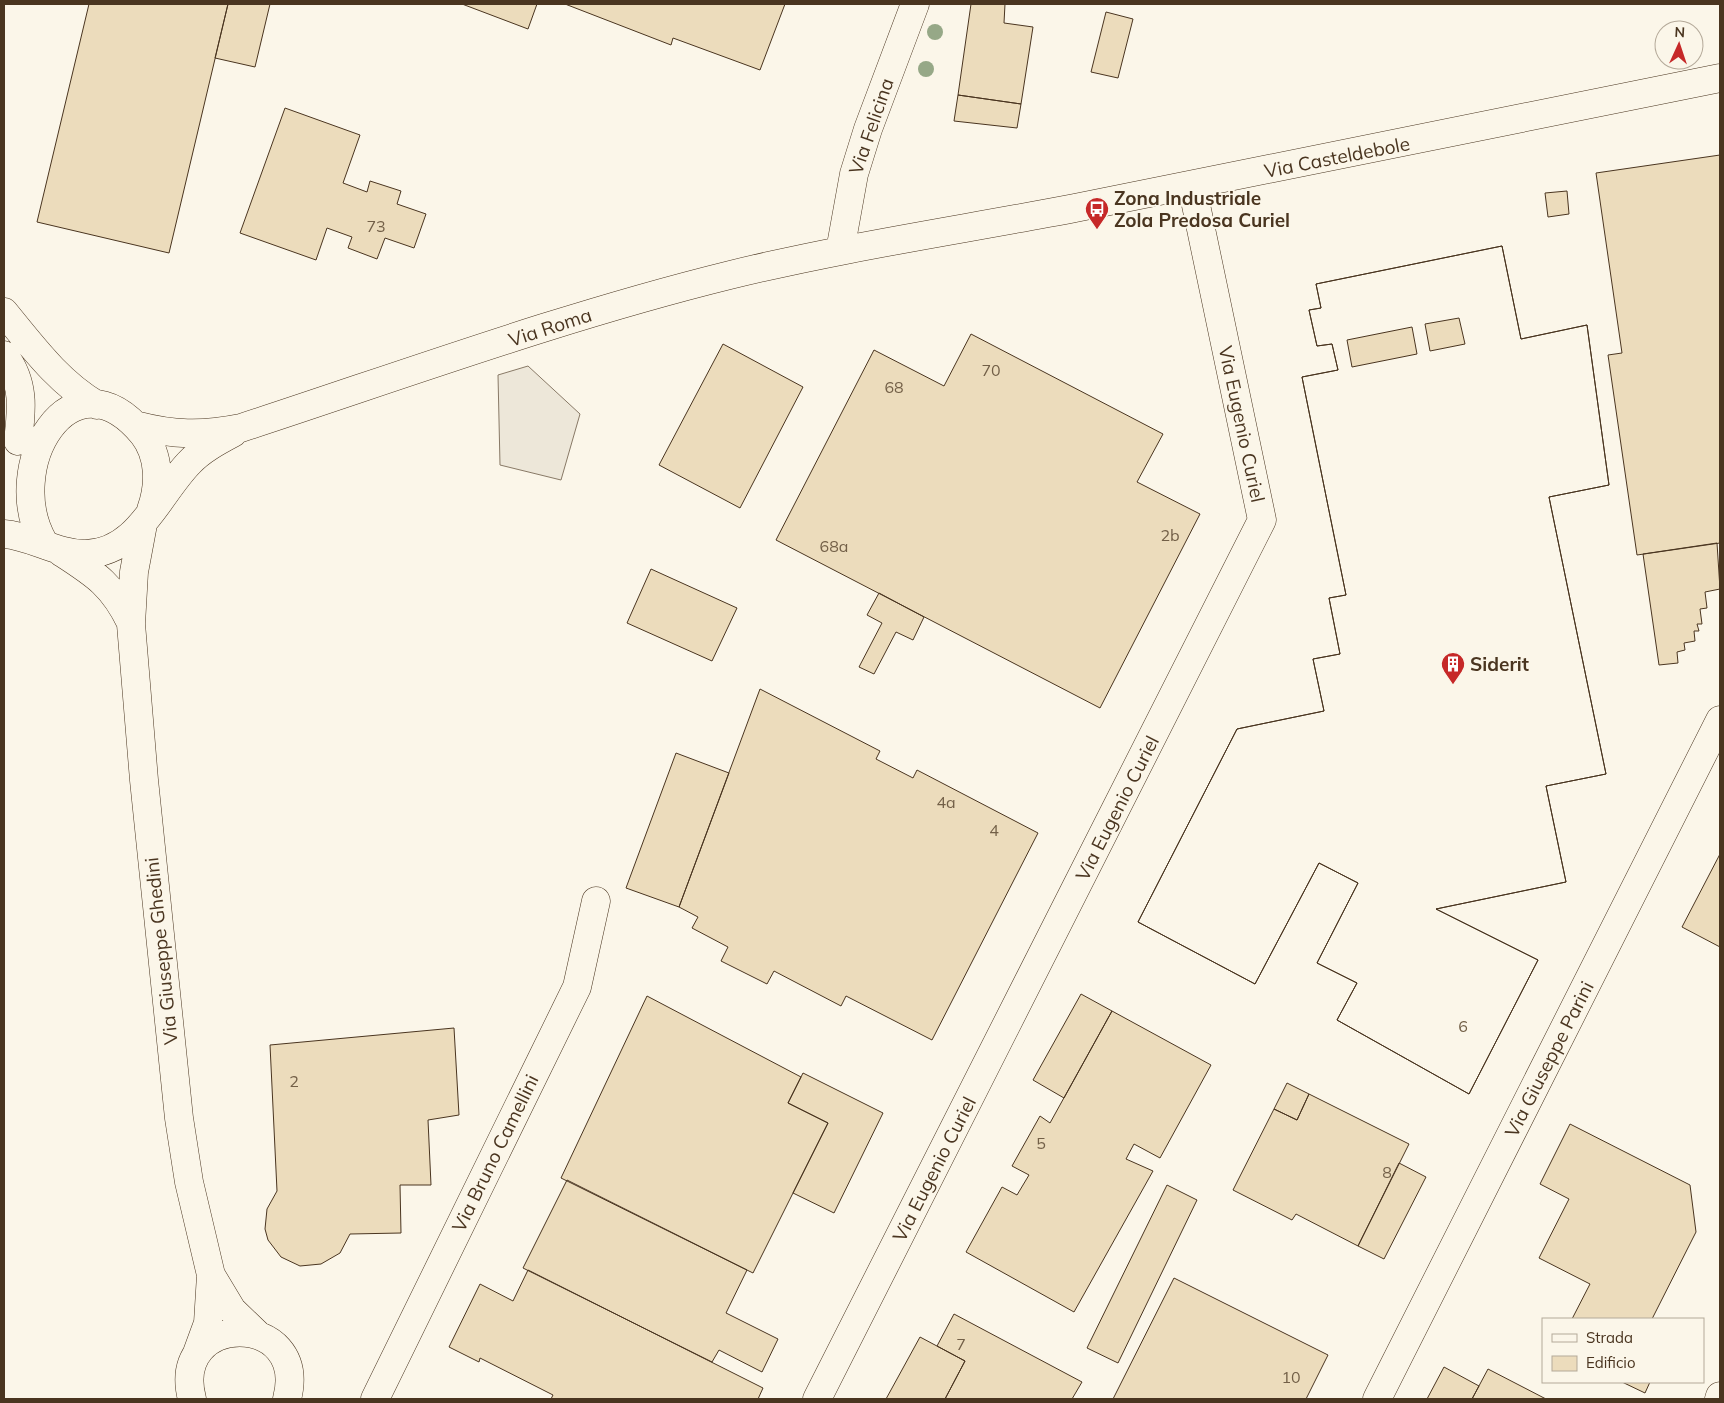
<svg xmlns="http://www.w3.org/2000/svg" width="1724" height="1403" font-family="Mulish,sans-serif">
  <style>
    .parking { fill: #ede7d9; stroke: #887966 }
    .building { fill: #ecdcbc; stroke: #4a3520; fill-rule: evenodd }
    .lines { fill: none; stroke-linecap: round; stroke-linejoin: round }
    .minor-casing { stroke: #4a3520; stroke-width: 29 }
    .minor { stroke: #fbf6e9; stroke-width: 28 }
    .tree { fill: #96a887 }
    .labels { text-anchor: middle; dominant-baseline: central; stroke-width: 4; stroke-linejoin: round; paint-order: stroke }
    .number-label { font-size: 16px; fill: #725f47 }
    .street-label { font-size: 19px; fill: #4a3520; stroke: #fbf6e9 }
    .poi-label { font-size: 19px; font-weight: bold; fill: #4a3520; stroke: #fbf6e9; text-anchor: start }
  </style>
  <rect width="100%" height="100%" fill="#fbf6e9"/>
  <path class="parking" d="M528 366 580 414 561 480 500 465 498 375Z"/>
  <path class="building" d="M89 4H228L169 253 37 222Z
    M228 4H270L255 67 215 58Z
    M462 4H537L528 29Z
    M565 4H785L760 70 673 38 671 45Z
    M971 4H1005L1004 23 1033 27 1021 104 958 95Z
    M1106 12 1133 19 1118 78 1091 72Z
    M958 95 1021 104 1017 128 954 121Z
    M285 108 360 135 343 183 367 192 370 181 401 191 397 204 426 214 414 248 385 238 377 259 348 248 352 237 327 228 316 260 240 233Z
    M1720 155V543L1637 555 1608 355 1622 353 1596 173Z
    M1567 191 1569 214 1548 217 1545 193Z
    M1502 246 1521 339 1587 325 1609 485 1549 497 1606 774 1546 786 1566 882 1436 909 1538 960 1469 1094 1337 1020 1357 983 1317 963 1358 883 1319 863 1255 984 1138 922 1237 729 1324 711 1313 659 1340 654 1329 598 1346 595 1302 377 1338 370 1332 344 1317 346 1309 310 1321 308 1316 284ZM1459 318 1465 344 1430 351 1425 324ZM1412 327 1417 354 1352 367 1347 340Z
    M1502 246 1521 339 1587 325 1609 485 1549 497 1606 774 1546 786 1566 882 1436 909 1538 960 1469 1094 1337 1020 1357 983 1317 963 1358 883 1319 863 1255 984 1138 922 1237 729 1324 711 1313 659 1340 654 1329 598 1346 595 1302 377 1338 370 1332 344 1317 346 1309 310 1321 308 1316 284Z
    M971 334 1163 434 1137 482 1200 514 1100 708 776 540 874 350 944 386Z
    M723 344 803 387 740 508 659 465Z
    M1717 543 1720 589 1705 592 1707 608 1700 609 1702 624H1697L1699 631H1694L1695 641 1684 643 1685 650 1677 652 1678 663 1659 665 1643 554Z
    M651 569 737 608 712 661 627 623Z
    M879 593 924 617 913 640 896 632 874 674 859 667 882 623 867 615Z
    M760 689 880 751 876 759 913 778 917 770 1038 833 932 1040 846 996 841 1006 774 971 767 984 721 961 728 947 692 928 698 917 679 907Z
    M676 753 729 773 679 907 626 888Z
    M1720 854V947L1682 927Z
    M1081 994 1112 1011 1064 1098 1033 1080Z
    M647 996 801 1077 788 1103 828 1123 753 1273 561 1178Z
    M1112 1011 1211 1065 1160 1158 1134 1144 1126 1159 1153 1171 1074 1312 966 1252 1002 1187 1017 1195 1029 1175 1012 1166 1040 1116 1050 1123Z
    M454 1028 459 1115 428 1120 431 1185H400L401 1233 350 1234 340 1253 321 1264 300 1266 281 1257 268 1240 265 1229 267 1209 277 1191 270 1045Z
    M803 1073 883 1113 834 1213 793 1193 828 1123 788 1103Z
    M1287 1083 1309 1094 1297 1120 1274 1109Z
    M1309 1094 1409 1144 1358 1246 1296 1214 1292 1220 1233 1190 1274 1109 1297 1120Z
    M1570 1124 1690 1185 1696 1232 1652 1319H1572L1590 1284 1539 1258 1569 1199 1540 1184Z
    M1399 1163 1426 1177 1384 1259 1358 1246Z
    M567 1180 747 1270 726 1313 778 1339 762 1372 719 1350 712 1362 523 1268Z
    M1167 1185 1197 1200 1118 1363 1087 1348Z
    M528 1270 763 1388 758 1399H551L553 1395 480 1358 479 1362 449 1347 480 1284 513 1301Z
    M1174 1278 1328 1355 1306 1399H1113Z
    M954 1314 1082 1382 1072 1399H945L965 1361 937 1346Z
    M920 1337 965 1361 945 1399H886Z
    M1444 1367 1479 1386 1472 1399H1427Z
    M1488 1369 1546 1399H1472Z
    M1622 1382H1650L1645 1393Z"/>
  <g class="lines">
    <g class="minor-casing">
      <path id="minor" d="M840 251 854 174 868 129 915 4
        M4 312C32 346 58 382 97 405
        M4 355C25 383 22 409 18 441
        M135 425C173 435 201 436 241 428 403 375 564 316 730 275 844 247 960 230 1075 208 1291 166 1506 123 1720 78
        M143 524 134 572 131 624 144 780 179 1118 189 1182 211 1275 208 1323 197 1353
        M4 534C32 536 56 554 85 554 138 553 157 496 189 463 201 450 218 441 233 433
        M44 543C0 468 71 347 143 434 160 456 160 485 151 510
        M61 552C95 574 113 585 131 623
        M211 1275 232 1310 258 1335
        M192 1399C169 1311 310 1310 287 1399
        M375 1399 577 987 596 901
        M817 1399 1262 520 1192 186
        M1377 1399 1720 720
        M1719 1399 1720 1396"/>
    </g>
    <use href="#minor" class="minor"/>
  </g>
  <g class="tree">
    <circle cx="935" cy="32" r="8"/>
    <circle cx="926" cy="69" r="8"/>
  </g>
  <defs>
    <g id="bus-pin" transform="scale(1.25)"><path d="M0 17L-7.5 6A9.5 9.5 0 1 1 7.5 6Z" fill="#c62828" stroke="#fbf6e9"/><path d="M-5-6H5V4H4V6H2V4H-2V6H-4V4H-5ZM-3.5-4V0h7V-4ZM-3.5 1.2v1.5H-2V1.2ZM2 1.2v1.5H3.5V1.2Z" fill="#fff"/></g>
    <g id="building-pin" transform="scale(1.25)"><path d="M0 17L-7.5 6A9.5 9.5 0 1 1 7.5 6Z" fill="#c62828" stroke="#fbf6e9"/><path d="M-4-6H4V6H1V3H-1V6H-4ZM-2.5-4.3h1.7v1.8h-1.7ZM.8-4.3h1.7v1.8H.8ZM-2.5-1h1.7V.8h-1.7ZM.8-1h1.7V.8H.8Z" fill="#fff"/></g>
  </defs>
  <g fill-rule="evenodd">
    <use href="#bus-pin" x="1097" y="209"/>
    <use href="#building-pin" x="1453" y="664"/>
  </g>
  <g class="labels">
    <g class="number-label">
      <text x="376" y="226">73</text>
      <text x="991" y="370">70</text>
      <text x="894" y="387">68</text>
      <text x="1170" y="535">2b</text>
      <text x="834" y="546">68a</text>
      <text x="946" y="802">4a</text>
      <text x="994" y="830">4</text>
      <text x="1463" y="1026">6</text>
      <text x="294" y="1081">2</text>
      <text x="1041" y="1143">5</text>
      <text x="1387" y="1172">8</text>
      <text x="961" y="1344">7</text>
      <text x="1291" y="1377">10</text>
    </g>
    <g class="street-label">
      <text transform="translate(871 126) rotate(-71)">Via Felicina</text>
      <text transform="translate(1337 157) rotate(-11)">Via Casteldebole</text>
      <text transform="translate(550 327) rotate(-18)">Via Roma</text>
      <text transform="translate(1242 424) rotate(78)">Via Eugenio Curiel</text>
      <text transform="translate(1117 808) rotate(-63)">Via Eugenio Curiel</text>
      <text transform="translate(161 951) rotate(-96)">Via Giuseppe Ghedini</text>
      <text transform="translate(1549 1059) rotate(-63)">Via Giuseppe Parini</text>
      <text transform="translate(495 1153) rotate(-64)">Via Bruno Camellini</text>
      <text transform="translate(934 1169) rotate(-63)">Via Eugenio Curiel</text>
    </g>
    <g class="poi-label">
      <text x="1114" y="198">Zona Industriale<tspan x="1114" dy="22">Zola Predosa Curiel</tspan></text>
      <text x="1470" y="664">Siderit</text>
    </g>
  </g>
  <rect width="1724" height="1403" fill="none" stroke="#4a3520" stroke-width="10"/>
  <rect x="1542" y="1318" width="162" height="65" fill="#fbf6e9" stroke="#b4a999"/>
  <rect x="1552" y="1334" width="25" height="8" fill="#fbf6e9" stroke="#b4a999"/>
  <text x="1586" y="1343" font-size="15" fill="#4a3520">Strada</text>
  <rect x="1552" y="1356" width="25" height="15" fill="#ecdcbc" stroke="#b4a999"/>
  <text x="1586" y="1368" font-size="15" fill="#4a3520">Edificio</text>
  <g transform="translate(1679 45) rotate(3)"><circle r="24" fill="#fbf6e9" stroke="#b4a999"/>
  <path d="M0-4L9 19L0 12L-9 19Z" fill="#c62828"/>
  <text y="-8" font-size="14" font-weight="bold" text-anchor="middle" fill="#4a3520">N</text>
  </g>
</svg>
